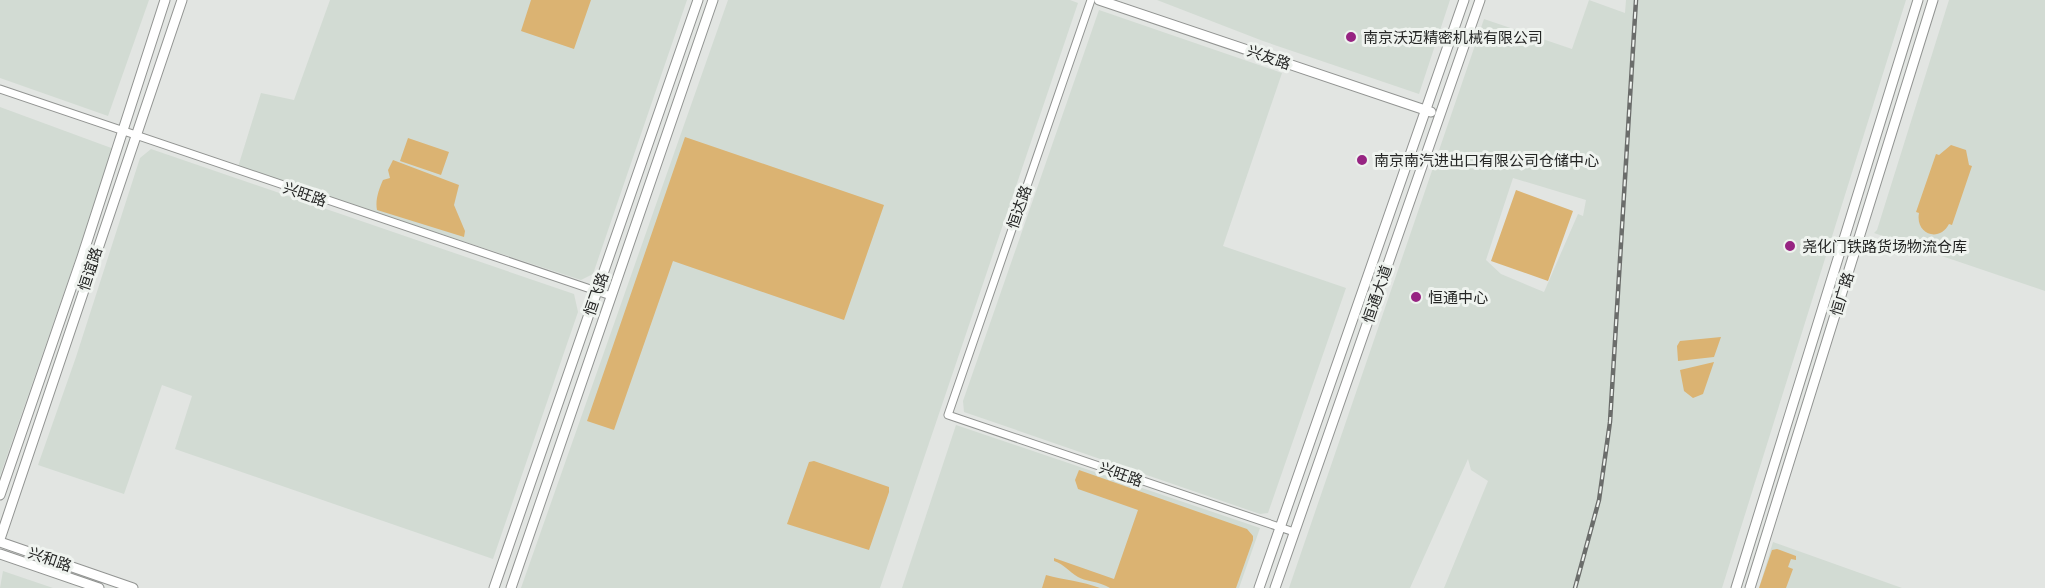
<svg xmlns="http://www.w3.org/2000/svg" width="2045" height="588" font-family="Arial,'Noto Sans SC',sans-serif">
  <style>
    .built { fill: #d2dbd3; fill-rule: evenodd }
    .green { fill: #dbb372 }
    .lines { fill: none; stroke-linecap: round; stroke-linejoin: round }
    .street-casing { stroke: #929492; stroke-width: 9 }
    .secondary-casing { stroke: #929492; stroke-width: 11 }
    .street { stroke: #fff; stroke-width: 7 }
    .secondary { stroke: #fff; stroke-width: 9 }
    .rail-casing { stroke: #6b6d6b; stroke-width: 4.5 }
    .rail { stroke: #eff3ef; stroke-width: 2; stroke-dasharray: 7; stroke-linecap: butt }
    .poi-dot { fill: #972482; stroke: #eff3ef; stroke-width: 2 }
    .labels { text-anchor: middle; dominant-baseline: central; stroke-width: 6; stroke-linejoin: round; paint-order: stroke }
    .poi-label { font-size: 15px; fill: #252625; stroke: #eff3ef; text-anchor: start }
    .street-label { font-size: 15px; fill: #252625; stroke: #eff3ef }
  </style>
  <rect width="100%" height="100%" fill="#e2e5e2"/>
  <path class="built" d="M0 0H149L108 116 0 78Z
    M330 0H687L593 274 581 280 238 167 261 93 294 100Z
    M728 0H1070L1078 3 880 588H521Z
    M1157 0H1450L1419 94 1263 41Z
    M1589 0 1625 13 1626 0H1906L1722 588H1444L1488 481 1471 470 1468 459 1410 588H1289L1484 19 1572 49ZM1513 178 1586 200 1583 216 1578 214 1544 292 1501 274 1486 260Z
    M1949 0H2045V291L1874 233 1877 230Z
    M1099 10 1282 73 1223 246 1346 288 1268 513 1260 514 964 412 963 401Z
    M0 107 114 149 0 476Z
    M151 149 574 294 578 312 493 559 175 449 192 396 162 385 124 494 38 465 76 357 140 158Z
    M956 425 1260 528 1239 588H902Z
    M1773 542 1902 588H1759Z
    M3 571 53 588H0Z"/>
  <path class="green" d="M531 0H591L574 49 521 31Z
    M685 137 884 205 844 320 673 261 614 430 587 421Z
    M408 138 449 152 441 175 400 161Z
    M1951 145 1966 150 1969 165 1972 166 1952 225 1949 224C1939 243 1915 234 1919 213L1916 212 1936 154 1939 155Z
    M393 160 459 185 454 205 465 231 464 237 377 210C375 200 379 189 383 180L390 178 388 170Z
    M1516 190 1573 211 1548 281 1491 261Z
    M1721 337 1714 357 1678 361 1677 346 1680 341Z
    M1714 362 1703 394 1693 398 1684 391 1680 370Z
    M814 461 889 487V492L869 550 787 524 809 462Z
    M1079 470 1247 529 1253 536V540L1236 588H1110C1099 581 1084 581 1078 577 1068 571 1065 565 1054 561V558L1114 579 1138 510 1078 489 1075 480Z
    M1777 549 1796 556V560L1791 559 1788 567 1793 569 1786 588H1759L1772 550Z
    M1046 575C1064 580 1082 581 1100 588H1042Z"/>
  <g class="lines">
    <g class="street-casing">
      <path id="street" d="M1091 0 948 415 1294 532
        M0 89 611 296"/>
    </g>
    <g class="secondary-casing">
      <path id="secondary" d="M1099 0 1431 112
        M0 495 82 257 165 0
        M0 539 182 0
        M0 542 133 588
        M0 554 99 588
        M494 588 698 0
        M511 588 713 0
        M1259 588 1464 0
        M1275 588 1480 0
        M1736 588 1918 0
        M1750 588 1933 0"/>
    </g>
    <use href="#street" class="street"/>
    <use href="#secondary" class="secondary"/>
    <g class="rail-casing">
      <path id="rail" d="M1575 588 1599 500 1610 422 1636 0"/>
    </g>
    <use href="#rail" class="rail"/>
  </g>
  <g class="poi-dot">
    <circle cx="1351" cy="37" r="6"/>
    <circle cx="1362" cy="160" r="6"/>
    <circle cx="1790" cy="246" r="6"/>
    <circle cx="1416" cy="297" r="6"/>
  </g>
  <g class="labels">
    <g class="poi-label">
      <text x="1363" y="37">南京沃迈精密机械有限公司</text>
      <text x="1374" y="160">南京南汽进出口有限公司仓储中心</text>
      <text x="1802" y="246">尧化门铁路货场物流仓库</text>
      <text x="1428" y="297">恒通中心</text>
    </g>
    <g class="street-label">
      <text transform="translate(1269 57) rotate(19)">兴友路</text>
      <text transform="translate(305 194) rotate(19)">兴旺路</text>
      <text transform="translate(1019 207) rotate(-71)">恒达路</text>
      <text transform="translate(90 269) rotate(-72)">恒谊路</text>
      <text transform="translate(596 294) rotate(-71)">恒飞路</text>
      <text transform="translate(1377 294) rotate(-71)">恒通大道</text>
      <text transform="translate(1842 294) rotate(-73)">恒广路</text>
      <text transform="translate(1121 474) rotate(19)">兴旺路</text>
      <text transform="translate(50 559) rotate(19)">兴和路</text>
    </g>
  </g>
</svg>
